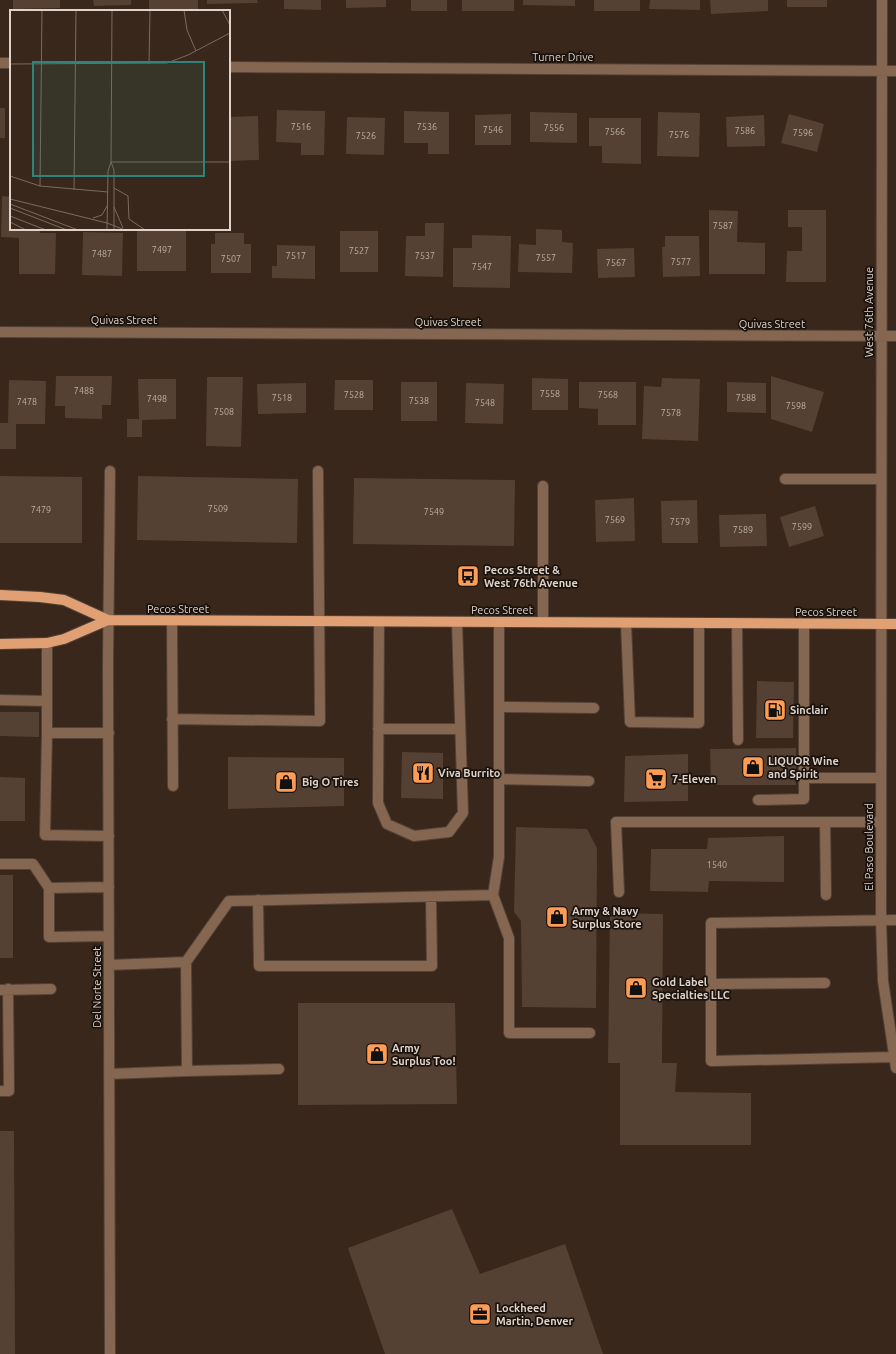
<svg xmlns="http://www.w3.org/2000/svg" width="896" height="1354" font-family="Ubuntu,sans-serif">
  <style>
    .building { fill: #544134 }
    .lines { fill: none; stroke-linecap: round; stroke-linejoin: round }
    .minor-casing { stroke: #534236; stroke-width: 12 }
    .major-casing { stroke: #534236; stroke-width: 12 }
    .minor { stroke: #856651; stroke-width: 10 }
    .major { stroke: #e0a074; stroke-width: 10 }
    .labels { text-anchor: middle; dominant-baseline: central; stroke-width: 3.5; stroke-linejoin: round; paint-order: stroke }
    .number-label { font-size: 9px; fill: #bcaea4 }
    .street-label { font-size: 11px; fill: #ded2ca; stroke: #1a120c }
    .poi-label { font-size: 11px; font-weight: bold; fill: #ded2ca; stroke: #1a120c; text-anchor: start }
    .inset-road { fill: none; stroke: #7a6b60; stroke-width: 1 }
    .view { fill: #2e847c; fill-opacity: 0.15; stroke: #2e847c; stroke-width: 2 }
    .inset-edge { fill: none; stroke: #ded2ca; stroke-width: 2 }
  </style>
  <rect width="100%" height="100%" fill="#38271a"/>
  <path class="building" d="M13 0H60V8L13 9Z
    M93 0H131V5L94 6Z
    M149 0H198V10L149 9Z
    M207 0H257L258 3 207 4Z
    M284 0H321V10L284 9Z
    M346 0H386V7L346 8Z
    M411 0H447V11H411Z
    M462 0H514V11H462Z
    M523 0H575V6L523 5Z
    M594 0H640V11H594Z
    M650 0H700V10L649 9Z
    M710 0H768V11L711 14Z
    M787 0H827V7H787Z
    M0 108H5V138H0Z
    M277 110 325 111 324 155H301V143L276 142Z
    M404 111 449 112V154H428V143H404Z
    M530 112 577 113V143L530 142Z
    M658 112 700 113 699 157 657 156Z
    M511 114V145H475V115Z
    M789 114 824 124 817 152 781 143Z
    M764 115 765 146 727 147 726 117Z
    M258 116 259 160 229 161V117Z
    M347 117 385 118 384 155 346 154Z
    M589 118H641V164L602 163V146H589Z
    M2 196 11 197V229H40V233H56L55 274H19V238L1 237Z
    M709 210 738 211 737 242 765 243V274H709Z
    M788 210H826V282H786L787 251H802V227H788Z
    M425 223H444L443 277 405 276 406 236H425Z
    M137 229H186V271H137Z
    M536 229 562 230V242L573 243 572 273 518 272 519 244 536 245Z
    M340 231H378V272H340Z
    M83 232 123 233 122 276 82 275Z
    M215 233H244V244H251V273H211V244H215Z
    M472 235 511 236 510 288 453 287V248H472Z
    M665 236H699L700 276 663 277 662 247H665Z
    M277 245 315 246V279L272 278V266H277Z
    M634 248 635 277 598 278 597 249Z
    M56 376H112L111 405H102V419L65 418V406H55Z
    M771 376 824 392 812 432 771 419Z
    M207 377H243L241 447 206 446Z
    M532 378 568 379V410H532Z
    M662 378 700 379 698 441 642 439 644 386 661 387Z
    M138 379H176V419L142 420V437H127V419H139Z
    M9 380 46 381 45 424H16V449H0V423H8Z
    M335 380H373V410H334Z
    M401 382H437V421H401Z
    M579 382H636V425H598V409L579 408Z
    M727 382 766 383V413L727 412Z
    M306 383V413L258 414 257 384Z
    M466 383 504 384 503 424 465 423Z
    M0 476 82 477V543H0Z
    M138 476 298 479 297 543 137 540Z
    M354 478 515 480 514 546 353 544Z
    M634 498 635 541 596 542 595 500Z
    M697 500 698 543H662L661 501Z
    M815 506 824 536 789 547 780 517Z
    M766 514 767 546 720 547 719 515Z
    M757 681 794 682 793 738H756Z
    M0 712H39V737L0 736Z
    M796 748V785H711L710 749Z
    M402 752 443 753V799L401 798Z
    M688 754V801L624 802 625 756Z
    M228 757 344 758V806L228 809Z
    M0 777 25 778V821H0Z
    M516 827 587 829 597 848 596 1008 522 1007 521 921 514 912Z
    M784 836V882L709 881 708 892 650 891 651 849H707L708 838Z
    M0 875H13V958H0Z
    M610 913 663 914 662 1063H677L675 1092 751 1093V1145H620V1063H608Z
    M298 1003H455L457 1104 298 1105Z
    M0 1131H14L15 1354H0Z
    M452 1209 480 1274 565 1244 603 1354H385L348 1248Z"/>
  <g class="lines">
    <g class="minor-casing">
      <path id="minor" d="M882 0 881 920 883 981 896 1068
        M0 63H11
        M229 67 896 71
        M0 332 896 336
        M110 471 108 665 110 1354
        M785 479H881
        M543 486V622
        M172 621 173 786
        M379 622 378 803 387 824 414 836 449 832 463 813 457 622
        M626 623 630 722 699 723V623
        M737 624 738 740
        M47 643V733H109
        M0 700 47 701
        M499 707 594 708
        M172 719 320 721 318 471
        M378 729H460
        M47 733 45 835 109 836
        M804 778H881
        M499 779 589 781
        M758 800 804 799V624
        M825 822 826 895
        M0 864H33L49 888 109 887
        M49 888V937L109 936
        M619 892 616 822H881
        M493 895 509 938V1033H590
        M258 900 259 966H432L431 897
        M109 965 186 962 229 901 493 895 499 857V622
        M711 984 825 983
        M0 990 51 989
        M893 1057 711 1061V923L896 920
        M187 1071 279 1069
        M109 1074 187 1071 186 962
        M0 1091H9L8 989"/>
    </g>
    <g class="major-casing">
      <path id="major" d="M0 595 40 597 64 600 108 620 896 624
        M0 644 47 643 64 639 108 620"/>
    </g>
    <use href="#minor" class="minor"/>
    <use href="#major" class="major"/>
  </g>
  <defs>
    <g id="bus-square" transform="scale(1.15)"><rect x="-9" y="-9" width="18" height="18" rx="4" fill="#fd9d55" stroke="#1a120c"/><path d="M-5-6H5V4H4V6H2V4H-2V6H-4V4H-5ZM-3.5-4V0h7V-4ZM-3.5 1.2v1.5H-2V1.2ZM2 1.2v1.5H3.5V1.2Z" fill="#111"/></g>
    <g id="fuel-square" transform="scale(1.15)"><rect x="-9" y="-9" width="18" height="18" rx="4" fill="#fd9d55" stroke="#1a120c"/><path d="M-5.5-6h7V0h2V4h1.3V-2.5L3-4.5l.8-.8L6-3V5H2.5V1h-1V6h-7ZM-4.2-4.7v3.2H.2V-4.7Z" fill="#111"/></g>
    <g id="shop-square" transform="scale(1.15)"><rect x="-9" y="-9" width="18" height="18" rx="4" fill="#fd9d55" stroke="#1a120c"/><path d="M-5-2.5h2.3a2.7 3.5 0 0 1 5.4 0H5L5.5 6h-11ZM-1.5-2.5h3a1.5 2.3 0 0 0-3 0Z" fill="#111"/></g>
    <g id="restaurant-square" transform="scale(1.15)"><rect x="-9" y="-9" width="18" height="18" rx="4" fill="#fd9d55" stroke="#1a120c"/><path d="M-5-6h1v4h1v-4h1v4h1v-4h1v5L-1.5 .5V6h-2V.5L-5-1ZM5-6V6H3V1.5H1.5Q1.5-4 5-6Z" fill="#111"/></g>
    <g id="supermarket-square" transform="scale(1.15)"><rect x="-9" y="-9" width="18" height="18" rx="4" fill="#fd9d55" stroke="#1a120c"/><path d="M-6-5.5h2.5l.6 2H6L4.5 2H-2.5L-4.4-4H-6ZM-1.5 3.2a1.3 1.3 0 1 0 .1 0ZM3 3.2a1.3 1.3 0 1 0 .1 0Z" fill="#111"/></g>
    <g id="office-square" transform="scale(1.15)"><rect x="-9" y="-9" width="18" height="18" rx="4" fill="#fd9d55" stroke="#1a120c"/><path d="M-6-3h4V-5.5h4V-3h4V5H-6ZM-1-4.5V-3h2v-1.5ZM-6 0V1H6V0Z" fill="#111"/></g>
  </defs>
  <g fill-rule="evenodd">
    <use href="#bus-square" x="468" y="576"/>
    <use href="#fuel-square" x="775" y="710"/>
    <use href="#shop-square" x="753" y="767"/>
    <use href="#restaurant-square" x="423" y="773"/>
    <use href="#supermarket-square" x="656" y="779"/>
    <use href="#shop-square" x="286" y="782"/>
    <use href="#shop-square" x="557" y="917"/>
    <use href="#shop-square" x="636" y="988"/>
    <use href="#shop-square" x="377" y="1054"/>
    <use href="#office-square" x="480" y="1314"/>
  </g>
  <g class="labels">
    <g class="number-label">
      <text x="301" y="127">7516</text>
      <text x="427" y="127">7536</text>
      <text x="554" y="128">7556</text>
      <text x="493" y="130">7546</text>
      <text x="745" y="131">7586</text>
      <text x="615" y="132">7566</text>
      <text x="803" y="133">7596</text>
      <text x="679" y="135">7576</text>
      <text x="366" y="136">7526</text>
      <text x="723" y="226">7587</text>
      <text x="162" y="250">7497</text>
      <text x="359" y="251">7527</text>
      <text x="102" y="254">7487</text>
      <text x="296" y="256">7517</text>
      <text x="425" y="256">7537</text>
      <text x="546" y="258">7557</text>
      <text x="231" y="259">7507</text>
      <text x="681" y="262">7577</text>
      <text x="616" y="263">7567</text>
      <text x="482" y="267">7547</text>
      <text x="84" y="391">7488</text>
      <text x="550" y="394">7558</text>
      <text x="354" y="395">7528</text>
      <text x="608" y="395">7568</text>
      <text x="282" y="398">7518</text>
      <text x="746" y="398">7588</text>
      <text x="157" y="399">7498</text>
      <text x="419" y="401">7538</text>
      <text x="27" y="402">7478</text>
      <text x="485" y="403">7548</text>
      <text x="796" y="406">7598</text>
      <text x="224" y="412">7508</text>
      <text x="671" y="413">7578</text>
      <text x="218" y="509">7509</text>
      <text x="41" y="510">7479</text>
      <text x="434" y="512">7549</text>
      <text x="615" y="520">7569</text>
      <text x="680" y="522">7579</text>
      <text x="802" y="527">7599</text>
      <text x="743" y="530">7589</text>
      <text x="717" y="865">1540</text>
    </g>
    <g class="street-label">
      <text x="563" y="57">Turner Drive</text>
      <text transform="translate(869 312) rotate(-90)">West 76th Avenue</text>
      <text x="124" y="320">Quivas Street</text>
      <text x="448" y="322">Quivas Street</text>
      <text x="772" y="324">Quivas Street</text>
      <text x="178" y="609">Pecos Street</text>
      <text x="502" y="610">Pecos Street</text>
      <text x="826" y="612">Pecos Street</text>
      <text transform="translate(869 847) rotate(-90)">El Paso Boulevard</text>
      <text transform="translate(97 987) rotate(-90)">Del Norte Street</text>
    </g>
    <g class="poi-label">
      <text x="484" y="570">Pecos Street &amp;<tspan x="484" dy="13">West 76th Avenue</tspan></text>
      <text x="790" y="710">Sinclair</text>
      <text x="768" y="761">LIQUOR Wine<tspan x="768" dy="13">and Spirit</tspan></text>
      <text x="438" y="773">Viva Burrito</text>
      <text x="672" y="779">7-Eleven</text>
      <text x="302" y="782">Big O Tires</text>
      <text x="572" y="911">Army &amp; Navy<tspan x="572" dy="13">Surplus Store</tspan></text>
      <text x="652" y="982">Gold Label<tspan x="652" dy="13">Specialties LLC</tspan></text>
      <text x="392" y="1048">Army<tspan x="392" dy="13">Surplus Too!</tspan></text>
      <text x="496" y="1308">Lockheed<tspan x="496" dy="13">Martin, Denver</tspan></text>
    </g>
  </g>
  <g transform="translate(10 10)">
    <rect width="220" height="220" fill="#38271a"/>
    <path class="inset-road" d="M102 0 101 152 104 160V220M174 0 177 20 186 41M212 0 220 15M0 54 157 53 178 45 220 23M139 54 140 0M101 152H220M0 166 30 176 98 182M30 176 32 0M104 178 118 186 119 209 135 220M64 180 66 0M0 189 97 213 115 220M0 194 68 220M104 197 113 218M0 198 57 220M0 206 36 220M83 208 92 205 97 196M0 212 16 220M97 220 98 161 101 152"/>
    <path class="view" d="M23 52H194V166H23Z"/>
    <rect width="220" height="220" class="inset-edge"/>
  </g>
</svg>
